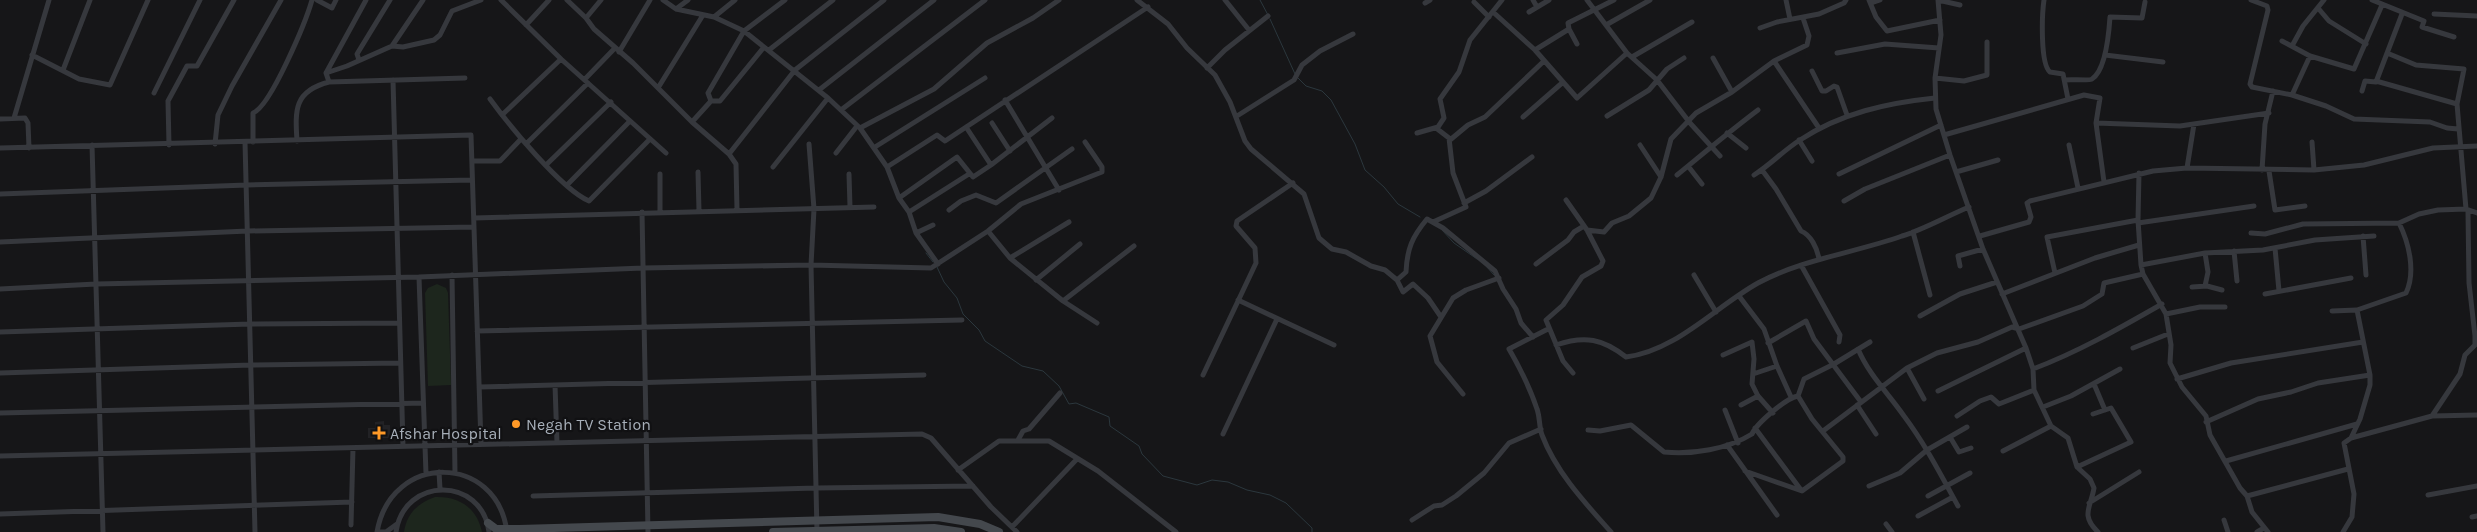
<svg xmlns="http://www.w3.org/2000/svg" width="2477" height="532" font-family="Karla,sans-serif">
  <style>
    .built { fill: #222225 }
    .green { fill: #1d261d }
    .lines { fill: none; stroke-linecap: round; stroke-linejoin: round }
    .stream { stroke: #2b373d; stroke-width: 1 }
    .street { stroke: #36383d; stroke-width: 5 }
    .secondary { stroke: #44484d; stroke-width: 8 }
    .poi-dot { fill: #fe9927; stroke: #111113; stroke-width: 2 }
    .labels { text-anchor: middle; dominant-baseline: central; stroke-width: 4.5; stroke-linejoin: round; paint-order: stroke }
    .poi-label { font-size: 16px; fill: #a7afb9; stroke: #111113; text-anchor: start }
  </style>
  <rect width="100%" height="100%" fill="#161618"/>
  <path class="built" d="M384 421V425H390V438H368V428H375V422Z"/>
  <path class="green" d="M437 284 446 288 448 293 451 385 428 386 425 293 428 288Z
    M435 497C459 496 477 508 482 532H404C407 513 418 503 435 497Z"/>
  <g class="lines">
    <path class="stream" d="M1260 0 1268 15
      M1270 19 1295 74
      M1297 77 1306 86 1322 91 1331 100 1355 144 1365 170 1384 187 1398 204 1420 217
      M1442 230 1454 243 1477 259
      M926 253 933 262
      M1486 266 1494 275
      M937 267 944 282 957 298 963 314 979 330 985 341 1022 366 1043 371 1059 386 1069 404 1076 403 1109 417 1110 426 1139 446 1142 454 1163 476 1197 485 1212 480 1228 482 1247 490 1270 495 1286 503 1312 528V532"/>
    <path class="street" d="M317 0 332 8 336 0
      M501 0 561 59 666 153
      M567 0 586 18 594 29 633 63 692 122 729 154 736 164 737 210
      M663 0 676 9 714 17 744 31 828 98 860 128 887 167 899 198 909 212 916 233 938 264
      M1137 0 1168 24 1187 48 1215 75 1230 102 1245 141 1251 149 1304 194 1319 238 1332 249 1346 252 1371 266 1385 270 1397 280 1403 292 1413 284 1428 298 1441 317
      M1225 0 1249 30
      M1533 0 1537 7
      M1587 0 1627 53 1657 80 1690 123 1720 156
      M1786 0 1790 19
      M1869 0 1876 17 1887 31 1940 20
      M2044 0C2042 14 2040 64 2050 72L2063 74 2068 99
      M2251 0 2267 6 2268 10 2250 84 2252 87 2292 95 2326 106 2354 119 2430 122 2447 128 2458 129
      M2372 0 2424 21 2422 27 2454 37
      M1474 2 1489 17
      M1425 3 1430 0
      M1871 3 1880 0
      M1960 5 1938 0 1941 35 1935 78 1936 109 1950 155 1983 249 2026 348 2033 369 2034 390 2051 426 2068 438 2077 467 2090 479 2094 488C2091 507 2080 515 2098 532
      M2318 8 2329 21 2366 44
      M676 9 688 0
      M1493 12 1535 50 1577 98 1627 53
      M1529 12 1549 0
      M2434 14 2477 16
      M714 17 735 0
      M586 18 601 0
      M526 25 549 0
      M1606 25 1650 0
      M1760 28 1777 22 1819 14 1844 3 1846 0
      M1569 29 1577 44
      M2282 41 2310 56 2354 69 2382 5
      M392 46 423 0
      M2292 46 2303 26 2324 0
      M769 50 833 0
      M1535 50 1569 29 1568 23 1614 0
      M619 52 650 0
      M1837 53 1885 44 1939 48
      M2387 53 2416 65 2464 69 2457 104 2466 209
      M32 55 79 79 110 85 148 0
      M2105 55 2163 62
      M1632 57 1692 22
      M1713 58 1732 92
      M359 60 357 54 390 0
      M1774 61 1819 128
      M1207 68 1225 50 1268 16
      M63 70 90 0
      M1812 71 1822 91H1826L1834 86 1837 87 1847 115
      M326 73 347 66 392 46 403 47 434 40 440 35 452 11 481 0
      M1935 78 1964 81 1987 75V42
      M585 79 615 48
      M393 80 403 446
      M2065 80C2070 79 2090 81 2092 79 2106 70 2109 32 2110 17L2142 18 2145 2
      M2376 81 2457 104
      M329 82 326 73 366 0
      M658 88 703 15
      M819 90 934 0
      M2362 91 2365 81 2376 82 2402 14
      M154 93 200 0
      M2292 95 2310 56
      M490 99C509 125 561 189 589 201L650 139
      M1005 100 1059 190
      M711 101 708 93 744 31 785 0
      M841 110 985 0
      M502 115 561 59
      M1237 116 1294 80 1302 65 1320 51 1353 34
      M1607 116 1649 90 1667 69 1684 58
      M1523 117 1562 83
      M14 118 49 0
      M0 119 25 118 28 123 29 148
      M692 122 711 101H720L764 47
      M992 123 1010 151
      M2096 123 2180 126 2269 113
      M966 127 991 165 1052 118
      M860 128 934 89 987 43 1033 18 1059 0
      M1417 133 1438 127 1444 118 1440 99 1459 72 1470 40 1502 0
      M1727 133 1746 148
      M1944 135 2084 95 2100 98 2096 123 2104 182
      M1450 140 1468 125 1485 117 1544 61
      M1799 140 1812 161
      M297 141C295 110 294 91 329 82L465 78
      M245 142 255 532
      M253 142V113C271 106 306 21 312 0
      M2312 142 2314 170
      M215 144 218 115 232 86 281 0
      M526 144 588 83
      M809 144 814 209 811 265 817 532
      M92 145 103 532
      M169 145 168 101 187 66H197L234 0
      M1640 145 1661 177
      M2069 145 2078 188
      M875 147 985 78
      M0 148 471 135 481 444
      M836 153 857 126
      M729 154 795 70 884 0
      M472 161H500L521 139
      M546 165 611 102
      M1688 166 1702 184
      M773 167 828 98
      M887 167 937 135 945 141 1148 7
      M2187 168 2194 124
      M1762 170 1776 189 1801 231C1811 235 1817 248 1819 259
      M2262 170 2265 124 2273 91
      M2269 171 2275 210 2305 206
      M698 172 699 211
      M1956 172 1998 160
      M2139 173 2138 220 2141 265 2143 274 2166 314 2171 345 2170 363 2182 387 2206 416 2210 435 2240 488 2247 496 2252 512 2268 532
      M660 174V212
      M849 174 850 207
      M1839 174 1941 125
      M1677 175C1704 153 1730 131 1758 110
      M1754 175C1770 165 1784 150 1800 140 1841 113 1887 103 1935 98
      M568 184 630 121
      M0 194 247 185 472 180
      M899 198 957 157 973 177 991 165
      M1566 200 1587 230 1603 261 1601 266 1582 277 1563 305 1546 320 1563 361 1573 373
      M1844 201 1865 189 1950 155
      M1464 203 1486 191 1532 157
      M949 210 961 201 976 195 996 203 1072 149
      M642 212 648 532
      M909 212 969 174
      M474 218 874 207
      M1433 222 1466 207 1453 173 1449 138 1436 128
      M2138 223 2254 206
      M1587 230 1604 232 1612 223 1629 216 1651 198 1661 177 1671 139 1696 113 1732 92 1774 61 1807 45 1809 36 1803 18
      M988 231 1010 258 1063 301 1097 323
      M1913 232 1930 295
      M916 233 933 225
      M2251 233 2265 234 2303 224 2399 223 2419 214 2438 210 2466 209 2477 213
      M1980 236 2029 222 2031 217 2027 203 2030 201 2153 171 2187 168 2314 170 2364 165 2433 148 2477 146
      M2363 236 2366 275
      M0 242 248 231 474 227
      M2275 248 2279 291
      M2234 251 2237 281
      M1010 258 1069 222
      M1536 264 1568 240 1574 232 1584 226
      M1801 265 1840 335 1839 342
      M2141 265 2205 253 2263 250 2315 240 2374 236
      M1960 266 1958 256 1983 249
      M2055 273 2047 237 2138 220
      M452 275 455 473
      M1694 275 1716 312
      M419 277 426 474
      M1036 280 1080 244
      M1397 280 1406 272C1407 249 1412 237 1427 219L1443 228 1495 271 1503 289 1516 309 1521 323 1533 337
      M2205 286 2208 272 2205 253
      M2192 287 2207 286 2222 290
      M0 289 96 284 419 277 643 268 811 265 931 268 988 231 1021 204 1102 172V167L1085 142
      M2002 294 2095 258 2139 245
      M2265 294 2351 278
      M1739 296 1764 329 1777 366 1791 397
      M1238 300 1334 345
      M1063 301 1134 246
      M2332 311 2357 310
      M2166 314 2200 307H2225
      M1920 316 1960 294 1997 282
      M1548 329 1509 349C1520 368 1530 388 1537 409 1540 417 1539 427 1542 435 1556 472 1585 503 1611 532
      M477 331 962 320
      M0 332 250 324 399 323
      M1768 343 1806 321 1814 339 1861 402
      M1556 345C1585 335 1603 339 1626 357 1676 351 1715 307 1758 283 1803 259 1854 253 1902 236 1925 229 1947 216 1969 207
      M2133 348 2168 334
      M1858 349C1869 375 1888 393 1904 416 1925 444 1941 475 1958 506
      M1723 355 1752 342 1754 359 1752 384 1758 396 1773 413
      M1907 368 1924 399
      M2033 369C2078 352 2120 328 2162 304
      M0 373 251 365 400 363
      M1753 374 1777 366
      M1203 375 1256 263 1255 248 1236 226 1237 221 1293 183
      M2177 379 2231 363 2363 342
      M2094 384 2105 410
      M555 385 557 443
      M479 387 924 375
      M1938 391 2026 348
      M1463 394 1437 362 1430 336 1453 298 1466 290 1499 278
      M1798 396 1804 379 1834 364 1870 342
      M1741 405 1758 396
      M1857 405 1876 434
      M2043 407 2071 396 2120 369
      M1725 410 1738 443
      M0 413 423 403
      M1957 416 1980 401 1991 397 1999 404 2034 390
      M2432 416 2477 415
      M2206 422 2258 399 2291 392 2318 383 2370 375
      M1755 428 1801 490
      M1588 430 1600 431 1631 425 1664 452C1692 455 1728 449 1752 434 1756 424 1786 398 1798 396
      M1823 431 1907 368 1937 353 1978 342 2012 327 2019 329 2083 306 2102 294 2104 283 2143 274
      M1223 434 1277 319
      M1950 437 1959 452 1971 448
      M2351 438 2432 416 2460 374 2465 355 2475 345V336L2469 283 2468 212
      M1018 440 1023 431 1029 429 1060 393
      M1727 445 1777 515
      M2003 451 2051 426
      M0 456 922 434 931 438 991 507 1017 532
      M2226 461 2357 424
      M2077 467 2131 442 2111 408 2093 414
      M958 470 999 441H1049L1098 471 1176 532
      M1745 471 1802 491 1843 461V457L1812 419 1798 396
      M439 472 440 489
      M1869 486 1900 473 1927 450 1967 427
      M2428 495 2477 486
      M533 496 816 488 973 486
      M1928 496 1970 473
      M2247 496 2348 469
      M2089 503 2139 472
      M0 514 352 502
      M1918 516 1953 497
      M2472 517 2477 516
      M1412 520 1434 506 1442 505 1456 496 1484 473 1509 443 1541 429
      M2224 520 2228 532
      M1886 524 1892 532
      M351 525 353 448
      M1012 527 1077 459
      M377 532C391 452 497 453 507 532
      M378 532H386L397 524
      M396 532C404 476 482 476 489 532
      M2257 532 2264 528
      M2343 532 2352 517 2354 494 2344 443 2351 438 2360 419 2370 385V375L2357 310 2406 293C2416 272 2409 243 2399 223"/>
    <path class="secondary" d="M488 523 496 529H519L938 517 980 524 999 532
      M773 532 934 528 961 532"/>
  </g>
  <g class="poi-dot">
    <circle cx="516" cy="424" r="5"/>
    <path d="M376.5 425.5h5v5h5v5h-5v5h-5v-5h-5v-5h5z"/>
  </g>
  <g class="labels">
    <g class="poi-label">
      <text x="526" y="424">Negah TV Station</text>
      <text x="390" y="433">Afshar Hospital</text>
    </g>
  </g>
</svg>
